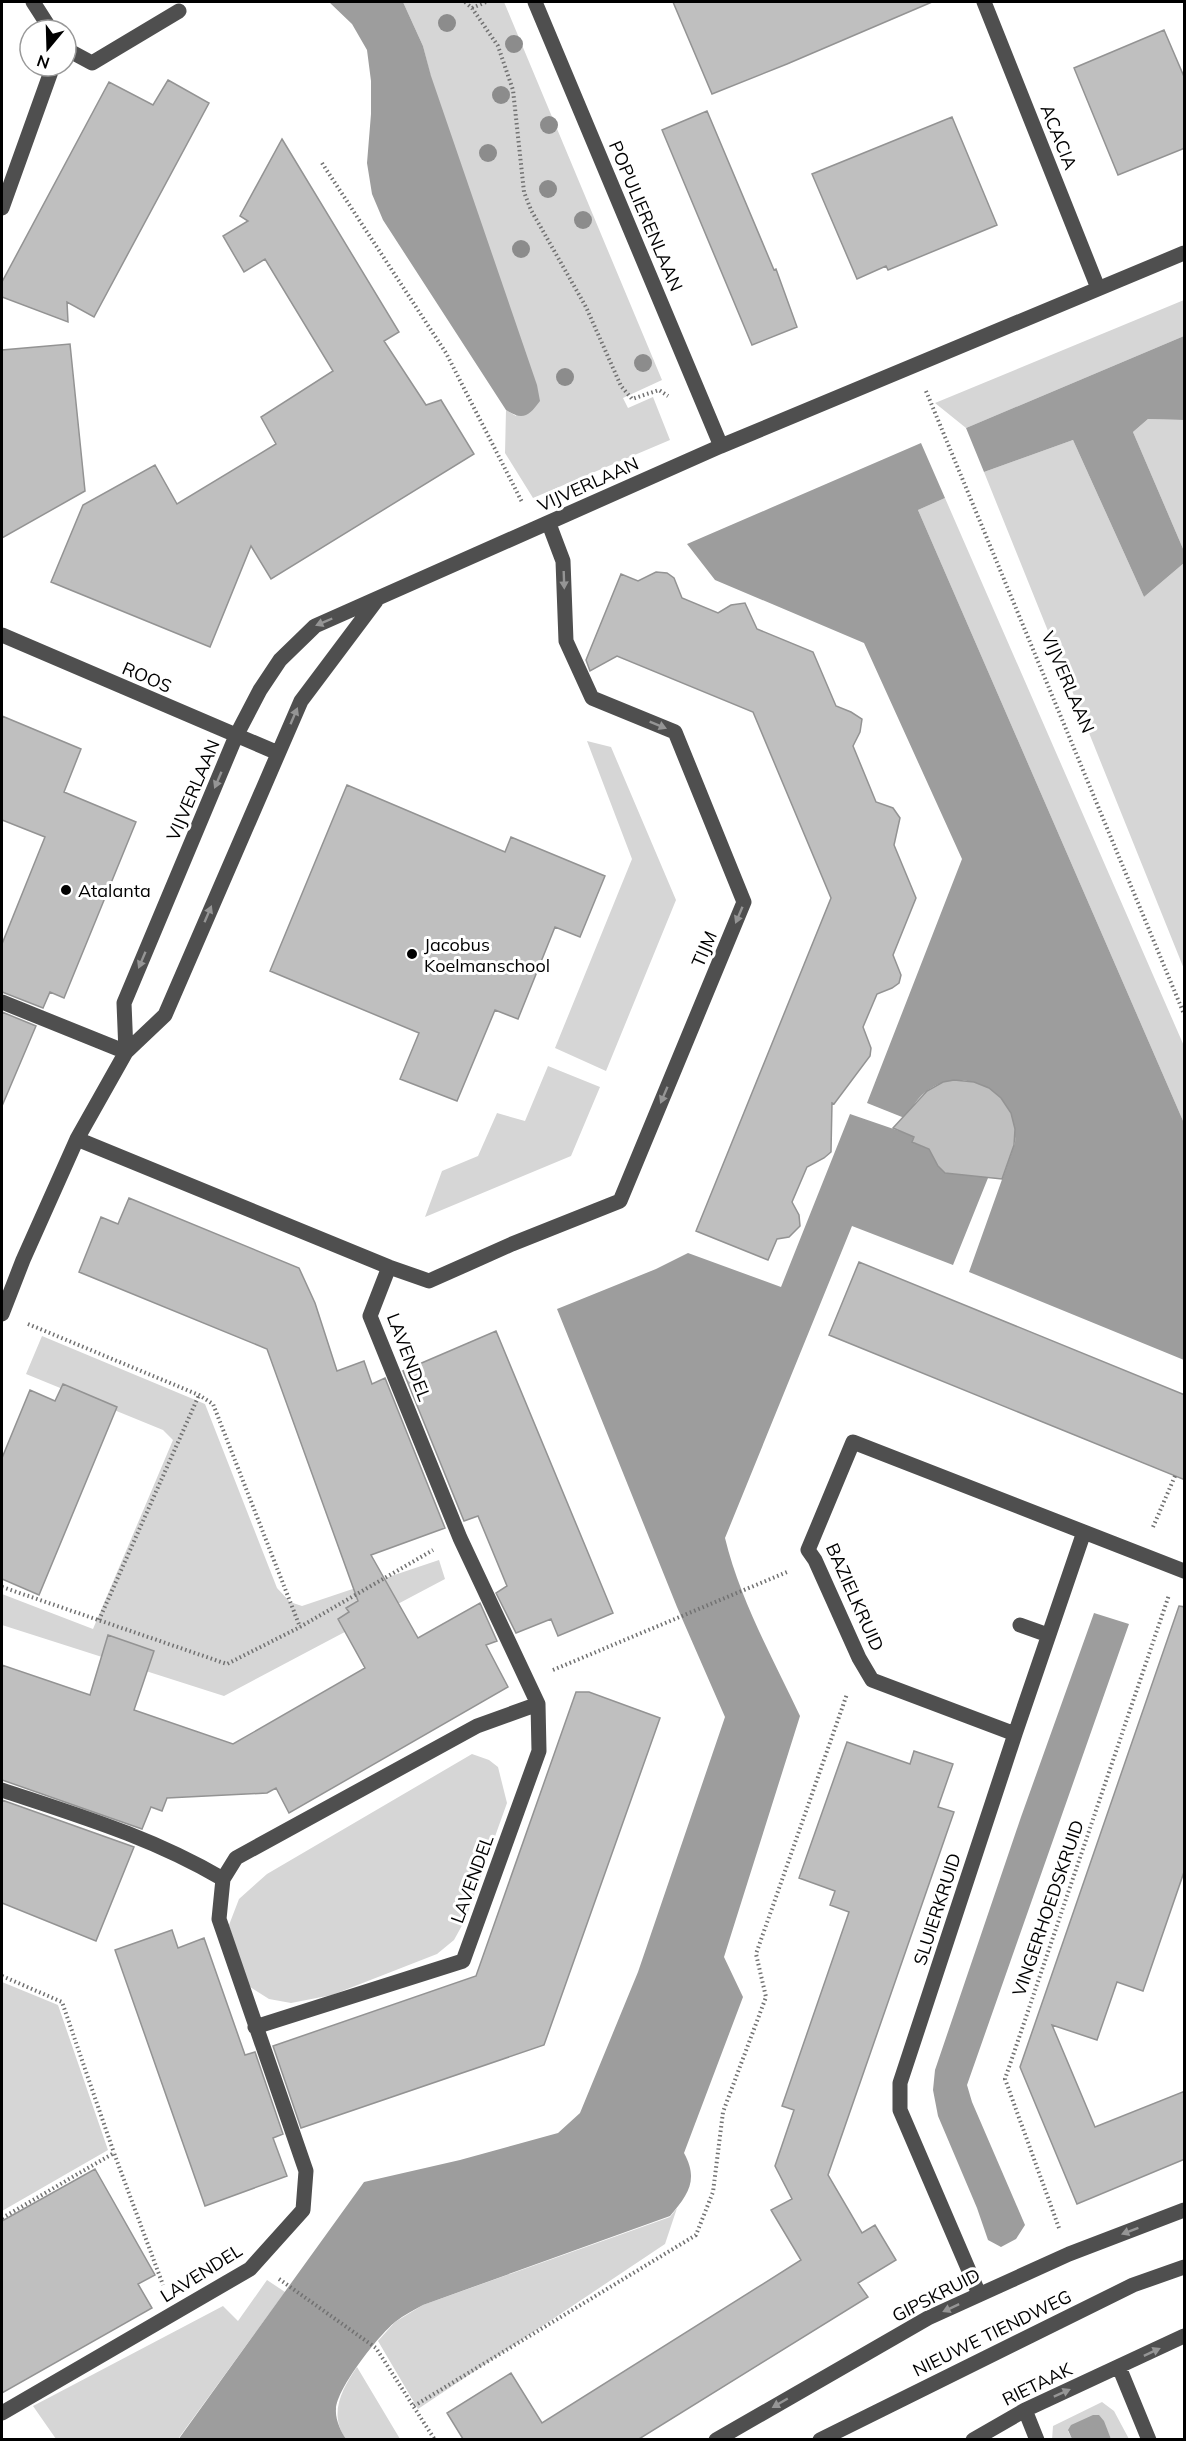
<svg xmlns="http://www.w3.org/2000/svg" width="1186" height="2441" font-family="Mulish,sans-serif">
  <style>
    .green { fill: #d6d6d6 }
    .water { fill: #9d9d9d }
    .building { fill: #bfbfbf; stroke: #939393; stroke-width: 1.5 }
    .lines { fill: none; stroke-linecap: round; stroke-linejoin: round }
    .path { stroke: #717171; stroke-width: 4; stroke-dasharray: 1.5 3; stroke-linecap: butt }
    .minor { stroke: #4f4f4f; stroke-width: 15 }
    .tree { fill: #8c8c8c }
    .oneway { fill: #959595 }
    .poi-dot { fill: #000; stroke: #fff; stroke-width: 2 }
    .labels { text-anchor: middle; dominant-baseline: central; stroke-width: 6; stroke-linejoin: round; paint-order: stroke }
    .street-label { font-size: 18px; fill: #000; stroke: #fff }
    .poi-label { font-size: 18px; fill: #000; stroke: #fff; text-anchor: start }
  </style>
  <rect width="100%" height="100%" fill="#fff"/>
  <path class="green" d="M403 2H504L662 380 623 398 628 408 653 397 670 440 533 498 505 453 506 410 516 416 423 46Z
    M1184 300V336L966 428 935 403Z
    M1148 419 1184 420V551L1133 432Z
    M1073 440 1144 597 1184 563V969L984 472Z
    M945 498 1184 1046V1123L918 510Z
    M587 741 611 747 676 900 606 1071 555 1048 632 859Z
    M548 1066 600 1087 571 1156 425 1217 442 1171 478 1156 497 1113 525 1121Z
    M42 1336 205 1404 277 1588 290 1602 302 1606 439 1560 445 1579 224 1696 2 1625V1594L93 1629 173 1440 163 1430 26 1374Z
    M472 1754 489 1760 498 1767 507 1803 465 1920 454 1940 437 1954 332 1995 291 2003 269 1999 247 1985 229 1925 239 1899 267 1874Z
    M2 1982 58 2005 108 2150 2 2211Z
    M677 2208 665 2244 418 2409 378 2341 395 2322 423 2305 670 2217Z
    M267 2280 285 2292 178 2439H56L33 2406 223 2306 238 2321Z
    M357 2367 400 2439H346C328 2414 342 2389 357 2367Z
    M1102 2402 1114 2411 1129 2439H1111L1103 2421 1068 2431 1072 2439 1052 2440 1053 2426Z"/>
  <path class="water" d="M329 2H403L423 46 431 76 537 385 540 401C529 416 523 421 506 410L383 220 372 194 367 163 371 114V81L367 50 352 24Z
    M1184 336V420L1148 419 1133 432 1184 551V563L1144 597 1073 440 984 472 966 428Z
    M921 443 945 498 918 510 1184 1123V1360L969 1272 1015 1143C1019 1075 930 1055 907 1119L867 1103 962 859 864 643 715 580 687 544Z
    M850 1114 914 1136 912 1142 936 1152C933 1181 970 1173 990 1173L953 1265 852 1226 725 1538C740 1600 773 1659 800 1716L724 1957 743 1997 684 2153C699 2180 688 2195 670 2216L423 2305C414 2310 404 2315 395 2322 378 2336 337 2388 336 2409 335 2419 341 2432 346 2439L178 2440 364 2182 460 2160 558 2133 580 2113 638 1972 725 1717 677 1607 557 1309 656 1269 688 1253 781 1287Z
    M1094 1613 1129 1624 967 2085 972 2102 1025 2225 1016 2239 1001 2247 988 2240 977 2208 938 2116 933 2090 935 2070 1021 1817Z
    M1093 2415H1099L1104 2421 1111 2439H1072L1068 2430 1071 2425Z"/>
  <path class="building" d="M673 2H932L787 64 712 94Z
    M1164 30 1185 79V148L1118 175 1074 68Z
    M168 80 209 103 94 317 67 302 68 322 2 297V282L109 82 153 105Z
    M707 111 774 270 776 269 797 327 752 345 662 130Z
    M952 117 997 225 888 270 886 266 857 279 812 174Z
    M282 139 399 332 384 341 426 405 441 400 474 454 271 579 251 546 210 647 51 582 83 505 155 465 177 504 276 444 261 417 333 371 265 259 244 272 223 236 248 221 240 216Z
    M70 344 85 491 2 538V350Z
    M656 572 667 573 674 578 682 598 718 613 731 605 745 603 757 629 813 652 836 706 851 712 862 719 860 732 853 746 876 802 893 808 900 818 894 845 916 898 893 955 901 975 899 983 892 988 877 994 863 1027 871 1048 870 1056 834 1104 832 1103 831 1152 824 1158 807 1167 792 1202 799 1215 800 1226 789 1237 777 1239 768 1260 696 1231 831 898 753 712 617 656 590 671 586 660 621 574 638 581Z
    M2 716 81 749 64 792 136 822 64 998 50 992 43 1008 2 992V944L45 837 2 820Z
    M347 785 505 852 511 837 605 876 580 937 555 927 518 1019 495 1010 457 1101 400 1079 419 1033 270 971Z
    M2 1012 36 1026 2 1106Z
    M954 1080 974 1082 989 1088 1001 1098 1011 1113 1015 1129 1014 1145 1002 1179 945 1173 938 1166 929 1149 912 1142 914 1137 893 1128 927 1091 943 1082Z
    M129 1198 299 1268 315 1303 337 1371 364 1361 372 1384 385 1378 445 1528 371 1555 418 1638 480 1603 497 1641 486 1645 508 1687 289 1813 276 1788 267 1793 167 1798 162 1811 151 1807 142 1829 2 1780V1665L90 1695 108 1635 154 1651 134 1710 233 1744 365 1668 338 1619 349 1612 346 1608 358 1601 267 1349 79 1272 101 1217 118 1224Z
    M859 1262 1185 1395V1480L829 1335Z
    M496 1331 613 1613 558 1636 551 1619 516 1633 496 1593 507 1586 478 1516 464 1521 403 1371Z
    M63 1384 117 1407 39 1595 2 1579V1458L30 1390 55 1401Z
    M1179 1606 1185 1607V1869L1143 1991 1117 1982 1097 2040 1052 2025 1095 2127 1185 2091V2159L1077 2204 1020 2067Z
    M576 1692H589L660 1718 544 2045 301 2128 273 2046 476 1976Z
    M847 1742 910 1764 914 1751 953 1764 938 1807 954 1812 828 2175 862 2233 875 2225 896 2260 858 2283 868 2297 639 2439H463L447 2413 511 2373 542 2423 801 2260 771 2210 792 2199 775 2166 794 2110 782 2106 849 1912 830 1905 835 1891 799 1878Z
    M2 1800 134 1847 96 1941 2 1903Z
    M172 1930 178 1948 204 1938 245 2055 255 2052 283 2134 273 2138 287 2176 205 2206 115 1950Z
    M95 2169 155 2275 138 2284 152 2308 2 2393V2221Z"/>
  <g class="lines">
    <path class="path" d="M465 2 472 8 498 46 513 90 524 192 531 210 586 307 621 386 632 399 659 390 668 396
      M472 8 486 2
      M322 163 446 353 522 502
      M926 391 1184 1014
      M28 1324 199 1395 213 1404 300 1627
      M1153 1527 1175 1476
      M2 1587 227 1664 300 1627 433 1550
      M99 1620 199 1395
      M553 1670 787 1572
      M2 1976 62 2002 114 2153
      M2 2218 114 2153 163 2285
      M1059 2228 1005 2079 1169 1595
      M279 2279 376 2348 435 2440
      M414 2406 696 2235 713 2192 723 2112 766 1997 756 1954 847 1694"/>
    <path class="minor" d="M33 2 51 30
      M535 2 721 446
      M984 2 1098 288
      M66 49 92 63 179 11
      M2 208 53 66
      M2 635 278 753
      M2 1002 126 1052
      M126 1052 124 1003 236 736 260 690 280 660 315 626 721 446 1184 253
      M77 1139 389 1267 429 1281 512 1244 620 1201 744 902 675 732 592 698 566 641 563 561 549 524
      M2 1314 23 1260 77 1139 126 1052 165 1015 301 701 376 601
      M1020 1625 1048 1635
      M1015 1734 872 1680 859 1658 815 1560 808 1550 853 1442 1184 1571
      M2 1790C80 1816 151 1837 223 1879
      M255 2027 463 1961 539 1751 538 1704 460 1538 370 1316 389 1267
      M979 2294 900 2110V2083L1015 1734 1084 1532
      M1119 2367 1149 2440
      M1025 2410 1037 2440
      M2 2413 250 2269 303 2210 306 2171 219 1919 223 1879 236 1858 477 1726 538 1704
      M716 2440 928 2318 1069 2254 1184 2210
      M820 2440 1133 2285 1184 2267
      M973 2440 1025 2410 1184 2336"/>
  </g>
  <g class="tree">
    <circle cx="447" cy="23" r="9"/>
    <circle cx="514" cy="44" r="9"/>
    <circle cx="501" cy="95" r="9"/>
    <circle cx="549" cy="125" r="9"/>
    <circle cx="488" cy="153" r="9"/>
    <circle cx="548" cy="189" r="9"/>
    <circle cx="583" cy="220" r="9"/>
    <circle cx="521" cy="249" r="9"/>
    <circle cx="643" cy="363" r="9"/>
    <circle cx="565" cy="377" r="9"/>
  </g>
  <defs><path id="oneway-solid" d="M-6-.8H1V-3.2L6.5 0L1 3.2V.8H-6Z" transform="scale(1.5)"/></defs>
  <g class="oneway">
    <use href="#oneway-solid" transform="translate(564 580) rotate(88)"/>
    <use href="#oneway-solid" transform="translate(324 622) rotate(157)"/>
    <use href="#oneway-solid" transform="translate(294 716) rotate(-67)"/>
    <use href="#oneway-solid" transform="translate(658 725) rotate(22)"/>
    <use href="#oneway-solid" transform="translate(218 780) rotate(113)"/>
    <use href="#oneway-solid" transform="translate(208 914) rotate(-67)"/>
    <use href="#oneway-solid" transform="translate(739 915) rotate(113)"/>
    <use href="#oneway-solid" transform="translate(142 960) rotate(113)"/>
    <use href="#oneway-solid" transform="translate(664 1095) rotate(113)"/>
    <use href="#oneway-solid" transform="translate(1130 2231) rotate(159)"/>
    <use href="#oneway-solid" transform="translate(951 2308) rotate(155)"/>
    <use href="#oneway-solid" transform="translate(1152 2352) rotate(-25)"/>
    <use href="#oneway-solid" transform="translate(1062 2393) rotate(-24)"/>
    <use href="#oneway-solid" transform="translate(780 2403) rotate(150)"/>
  </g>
  <g class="poi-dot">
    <circle cx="66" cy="890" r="6"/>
    <circle cx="412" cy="954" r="6"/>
  </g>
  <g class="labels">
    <g class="street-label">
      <text transform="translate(1059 137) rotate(68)">ACACIA</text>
      <text transform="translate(646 216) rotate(67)">POPULIERENLAAN</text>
      <text transform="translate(588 484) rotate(-24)">VIJVERLAAN</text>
      <text transform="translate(147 677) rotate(23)">ROOS</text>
      <text transform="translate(1068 682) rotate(67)">VIJVERLAAN</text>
      <text transform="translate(193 790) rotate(-67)">VIJVERLAAN</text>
      <text transform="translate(704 949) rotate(-67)">TIJM</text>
      <text transform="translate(409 1357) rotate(69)">LAVENDEL</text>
      <text transform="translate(855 1597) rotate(66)">BAZIELKRUID</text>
      <text transform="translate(472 1879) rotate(-70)">LAVENDEL</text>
      <text transform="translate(1048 1908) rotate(-71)">VINGERHOEDSKRUID</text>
      <text transform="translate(937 1909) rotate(-72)">SLUIERKRUID</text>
      <text transform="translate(201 2273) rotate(-32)">LAVENDEL</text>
      <text transform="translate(936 2295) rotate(-27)">GIPSKRUID</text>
      <text transform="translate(992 2333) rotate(-26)">NIEUWE TIENDWEG</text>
      <text transform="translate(1037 2384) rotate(-26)">RIETAAK</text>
    </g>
    <g class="poi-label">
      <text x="78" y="890">Atalanta</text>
      <text x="424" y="944">Jacobus<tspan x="424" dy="21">Koelmanschool</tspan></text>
    </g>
  </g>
  <rect width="1186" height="2441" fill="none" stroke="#000000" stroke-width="6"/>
  <g transform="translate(48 48) rotate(199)"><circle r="28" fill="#ffffff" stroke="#999999" stroke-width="1.5"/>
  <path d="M0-4.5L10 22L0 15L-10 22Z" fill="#000000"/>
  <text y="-9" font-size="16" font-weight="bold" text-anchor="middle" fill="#000000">N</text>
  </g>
</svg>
